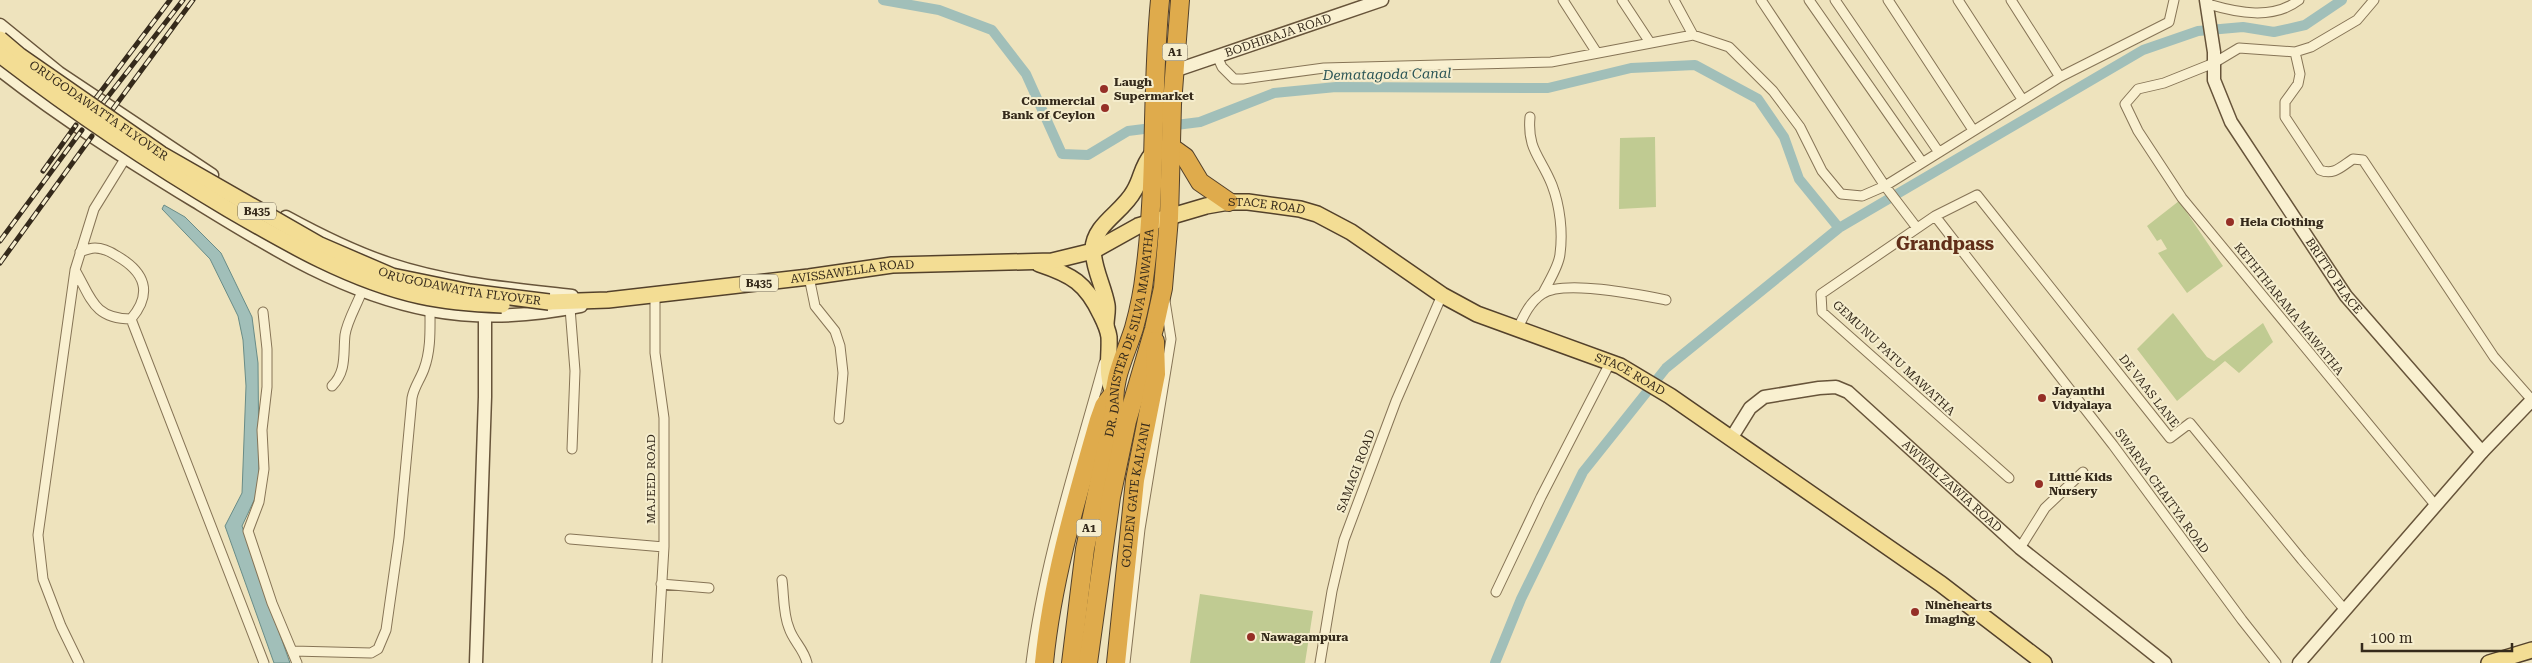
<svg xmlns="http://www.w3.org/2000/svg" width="2532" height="663" font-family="'Roboto Serif',serif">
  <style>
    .green { fill: #c0cb92 }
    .water { fill: #a1bfb9; stroke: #698c87 }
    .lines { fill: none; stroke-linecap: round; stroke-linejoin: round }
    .canal { stroke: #a1bfb9; stroke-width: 10 }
    .street-casing { stroke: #867456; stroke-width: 11 }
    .secondary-casing { stroke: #67543a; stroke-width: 15 }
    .primary-casing { stroke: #53412b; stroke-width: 18 }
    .highway-casing { stroke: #53412b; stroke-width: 20 }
    .street { stroke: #f9f0d0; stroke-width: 9 }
    .secondary { stroke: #f9f0d0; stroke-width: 12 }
    .primary { stroke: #f3dd94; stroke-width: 15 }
    .highway { stroke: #dfab4c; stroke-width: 18 }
    .rail-casing { stroke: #352a1b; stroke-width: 5 }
    .rail { stroke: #f5edcd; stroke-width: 3; stroke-dasharray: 9; stroke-linecap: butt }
    .primary-bridge-casing { stroke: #53412b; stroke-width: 18; stroke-linecap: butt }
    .primary-bridge { stroke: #f3dd94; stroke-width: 15 }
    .poi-dot { fill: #952f26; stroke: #f5edcd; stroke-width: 2 }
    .labels { text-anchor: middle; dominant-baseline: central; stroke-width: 4; stroke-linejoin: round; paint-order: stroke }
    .shield { fill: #f5edcd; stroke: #6f6450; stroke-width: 1 }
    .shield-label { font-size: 11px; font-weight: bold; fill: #352a1b }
    .street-label { font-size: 12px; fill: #352a1b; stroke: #f5edcd }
    .poi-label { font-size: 12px; font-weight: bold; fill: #352a1b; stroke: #f5edcd; text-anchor: start }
    .water-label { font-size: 14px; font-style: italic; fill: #2a5455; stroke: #f5edcd }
    .district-label { font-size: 18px; font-weight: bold; fill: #622f1a; stroke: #f5edcd }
  </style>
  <rect width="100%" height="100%" fill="#eee3bd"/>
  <path class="green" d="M1655 137 1656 207 1619 209 1620 138Z
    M2179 201 2223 266 2187 293 2158 253 2167 249 2161 239 2157 241 2147 226Z
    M2173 313 2207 357 2214 361 2263 323 2273 342 2239 373 2225 361 2177 401 2137 349Z
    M1200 594 1313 611 1305 663H1190Z"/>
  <path class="water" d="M164 205 185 217 221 253 252 317 258 363 259 476 257 494 242 526 290 663H274L225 526 242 493 246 386 243 340 238 316 210 259 162 209Z"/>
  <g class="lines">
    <path class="canal" d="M883 0 939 10 992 30 1026 74 1062 154 1088 155 1128 131 1200 122 1274 93 1336 87 1548 88 1631 68 1695 65 1758 99 1784 137 1799 179 1839 228
      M1495 663 1521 599 1583 472 1666 368 1839 228 2143 50 2198 31 2243 27 2274 32 2305 25 2342 0"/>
    <g class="street-casing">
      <path id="street" d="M1563 0 1597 53
        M1622 0 1649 41
        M1674 0 1693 35
        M1761 0 1885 186 1917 228
        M1809 0 1922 162
        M1835 0 1938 151
        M1888 0 1973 130
        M1958 0 2022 99
        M2011 0 2060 77
        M2374 0 2357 20 2311 47 2295 52 2239 48 2214 63 2164 83 2138 89 2125 104 2138 131 2182 198 2436 506
        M2208 4C2238 13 2273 20 2299 0
        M2295 52 2300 74 2298 84 2285 102V117L2320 170C2334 176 2342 166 2353 159L2363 160 2494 357 2532 400
        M1217 56 1222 67 1234 79H1243L1324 68 1551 62 1693 35 1729 47 1773 91 1800 127 1822 171 1841 194 1862 196 1885 186 2060 77 2169 22 2174 0
        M1530 117C1527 150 1541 157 1552 185 1560 206 1563 232 1560 254 1559 266 1549 281 1543 293
        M1935 216 2113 445 2242 620 2276 663
        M80 252C85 250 91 248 95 248 103 248 111 252 117 256 145 272 153 293 131 319
        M75 270C91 297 93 319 131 319
        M809 277 815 306 835 331 840 346 843 373 839 419
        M655 295V353L664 418V547L657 663
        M570 308 575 371 572 449
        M263 312 267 349V387L262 430 264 469 259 502 248 531 272 603 297 663
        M131 319 264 663
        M1518 328C1524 315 1530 302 1542 294 1563 279 1641 295 1666 300
        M332 386C347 371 343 354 345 335 347 321 357 305 362 291
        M2009 478 1822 312 1821 294 1935 216 1977 195 2170 438 2190 423 2302 560 2345 610
        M570 539 664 547
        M2020 548 2045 508 2083 472
        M782 580C784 595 783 614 789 628 793 641 804 649 807 663
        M661 584 709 588
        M1496 592 1541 497 1610 363
        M293 651 371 653 378 649 386 630 399 538 412 398C414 387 420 380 424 369 431 350 430 330 430 310
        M79 663 61 626 43 579 38 535 75 270 94 209 128 154
        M1031 663C1044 560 1077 462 1104 363
        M1125 663 1140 529 1171 339 1165 301
        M1320 663 1332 591 1344 540 1396 401 1442 295"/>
    </g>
    <g class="secondary-casing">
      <g id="secondary">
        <path id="s1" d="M2206 0 2214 52V80L2231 122 2346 296 2482 452"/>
        <path d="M0 25 59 73 212 175"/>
        <path d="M0 70C61 118 128 160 195 201 268 246 344 294 431 310 480 319 533 316 581 306"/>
        <path id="s2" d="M1174 71 1382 0"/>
        <path d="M286 217C319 235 353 252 389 264 449 284 511 289 572 296"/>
        <path id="s3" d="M1732 437 1750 408 1764 397 1819 388 1836 387 1848 392 2020 548 2165 663"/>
        <path d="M476 663 485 397V315"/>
        <path d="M2299 663 2482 452 2532 400"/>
      </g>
    </g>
    <g class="primary-casing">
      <g id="primary">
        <path d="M1039 264C1072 275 1086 283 1101 315 1105 323 1108 329 1109 337 1110 359 1105 372 1113 394"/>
        <path id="s4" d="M549 302 608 300 809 277 892 265 1052 261 1093 251 1138 226 1206 206 1229 202H1248L1300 209 1317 214 1351 232 1442 295 1477 314 1620 366 1670 396 1941 584 2044 663"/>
        <path d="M1106 325C1106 318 1108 311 1107 305 1104 287 1093 268 1093 249 1094 224 1123 212 1134 191 1142 178 1141 167 1152 154"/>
        <path d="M2489 663 2532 650"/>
      </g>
    </g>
    <g class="highway-casing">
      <g id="highway">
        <path d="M1171 147 1185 157 1200 182 1229 202"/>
        <path d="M1044 663C1052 580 1076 500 1099 420L1104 406 1113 394"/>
        <path id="s5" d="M1071 663 1085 549 1115 408C1111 381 1126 354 1134 328 1139 310 1143 291 1145 272 1157 182 1151 91 1160 0"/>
        <path d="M1088 663 1111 497 1127 421 1154 329 1163 288 1169 218 1172 104 1180 0"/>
        <path id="s6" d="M1116 663 1135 480 1156 374 1155 341"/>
      </g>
    </g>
    <use href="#street" class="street"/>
    <use href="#secondary" class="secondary"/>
    <use href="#primary" class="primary"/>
    <use href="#highway" class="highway"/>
    <g class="rail-casing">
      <path id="rail" d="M96 98 170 0
        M103 103 183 0
        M113 109 193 0
        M43 171 76 125
        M0 241 82 130
        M0 263 92 136"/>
    </g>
    <use href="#rail" class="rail"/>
    <g class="primary-bridge-casing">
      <g id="primary-bridge">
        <path id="s7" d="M0 39 20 56 161 154 320 245 392 276 470 292 549 302"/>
        <path d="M0 55C74 112 147 161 228 209 288 244 352 281 420 296 447 302 475 304 502 305"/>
      </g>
    </g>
    <use href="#primary-bridge" class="primary-bridge"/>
  </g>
  <g class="poi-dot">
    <circle cx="1104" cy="89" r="5"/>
    <circle cx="1105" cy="108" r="5"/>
    <circle cx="2230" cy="222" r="5"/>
    <circle cx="2042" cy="398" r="5"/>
    <circle cx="2039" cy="484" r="5"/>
    <circle cx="1915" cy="612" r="5"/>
    <circle cx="1251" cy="637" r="5"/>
  </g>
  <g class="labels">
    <g class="shield">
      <rect x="1162.5" y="43.5" width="25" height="17" rx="4"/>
      <rect x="238" y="202.5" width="38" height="17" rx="4"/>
      <rect x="740" y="274.5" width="38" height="17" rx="4"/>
      <rect x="1076.5" y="519.5" width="25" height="17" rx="4"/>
    </g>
    <g class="shield-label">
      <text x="1175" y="52">A1</text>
      <text x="257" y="211">B435</text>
      <text x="759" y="283">B435</text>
      <text x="1089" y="528">A1</text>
    </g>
    <g class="street-label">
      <text stroke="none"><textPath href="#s2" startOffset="110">BODHIRAJA ROAD</textPath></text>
      <text stroke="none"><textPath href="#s7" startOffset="122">ORUGODAWATTA FLYOVER</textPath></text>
      <text stroke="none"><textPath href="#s4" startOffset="731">STACE ROAD</textPath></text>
      <text stroke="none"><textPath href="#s4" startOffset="305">AVISSAWELLA ROAD</textPath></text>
      <text stroke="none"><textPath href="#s1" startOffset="311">BRITTO PLACE</textPath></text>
      <text stroke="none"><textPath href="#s7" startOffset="528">ORUGODAWATTA FLYOVER</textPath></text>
      <text transform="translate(2289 309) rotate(51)">KETHTHARAMA MAWATHA</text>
      <text stroke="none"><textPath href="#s5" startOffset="336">DR. DANISTER DE SILVA MAWATHA</textPath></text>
      <text transform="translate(1894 358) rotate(43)">GEMUNU PATU MAWATHA</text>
      <text stroke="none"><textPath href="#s4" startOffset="1136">STACE ROAD</textPath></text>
      <text transform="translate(2149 391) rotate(52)">DE VAAS LANE</text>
      <text transform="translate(1356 471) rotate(-69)">SAMAGI ROAD</text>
      <text transform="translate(651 479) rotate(-90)">MAJEED ROAD</text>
      <text stroke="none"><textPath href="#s3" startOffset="278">AWWAL ZAWIA ROAD</textPath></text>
      <text transform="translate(2162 491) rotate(54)">SWARNA CHAITYA ROAD</text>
      <text stroke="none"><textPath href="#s6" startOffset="169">GOLDEN GATE KALYANI</textPath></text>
    </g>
    <g class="poi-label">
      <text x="1114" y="82">Laugh<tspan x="1114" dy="14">Supermarket</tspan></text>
      <text x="1095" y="101" text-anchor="end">Commercial<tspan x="1095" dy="14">Bank of Ceylon</tspan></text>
      <text x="2240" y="222">Hela Clothing</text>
      <text x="2052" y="391">Jayanthi<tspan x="2052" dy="14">Vidyalaya</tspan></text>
      <text x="2049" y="477">Little Kids<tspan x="2049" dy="14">Nursery</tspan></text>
      <text x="1925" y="605">Ninehearts<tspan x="1925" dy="14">Imaging</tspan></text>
      <text x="1261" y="637">Nawagampura</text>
    </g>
    <g class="water-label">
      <text transform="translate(1387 74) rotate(-1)">Dematagoda Canal</text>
    </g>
    <g class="district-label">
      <text x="1945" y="243">Grandpass</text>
    </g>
  </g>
  <path d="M2362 643v8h150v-8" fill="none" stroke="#352a1b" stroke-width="2.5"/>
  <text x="2370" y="643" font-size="15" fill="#352a1b" stroke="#f5edcd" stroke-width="4" paint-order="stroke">100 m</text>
</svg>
